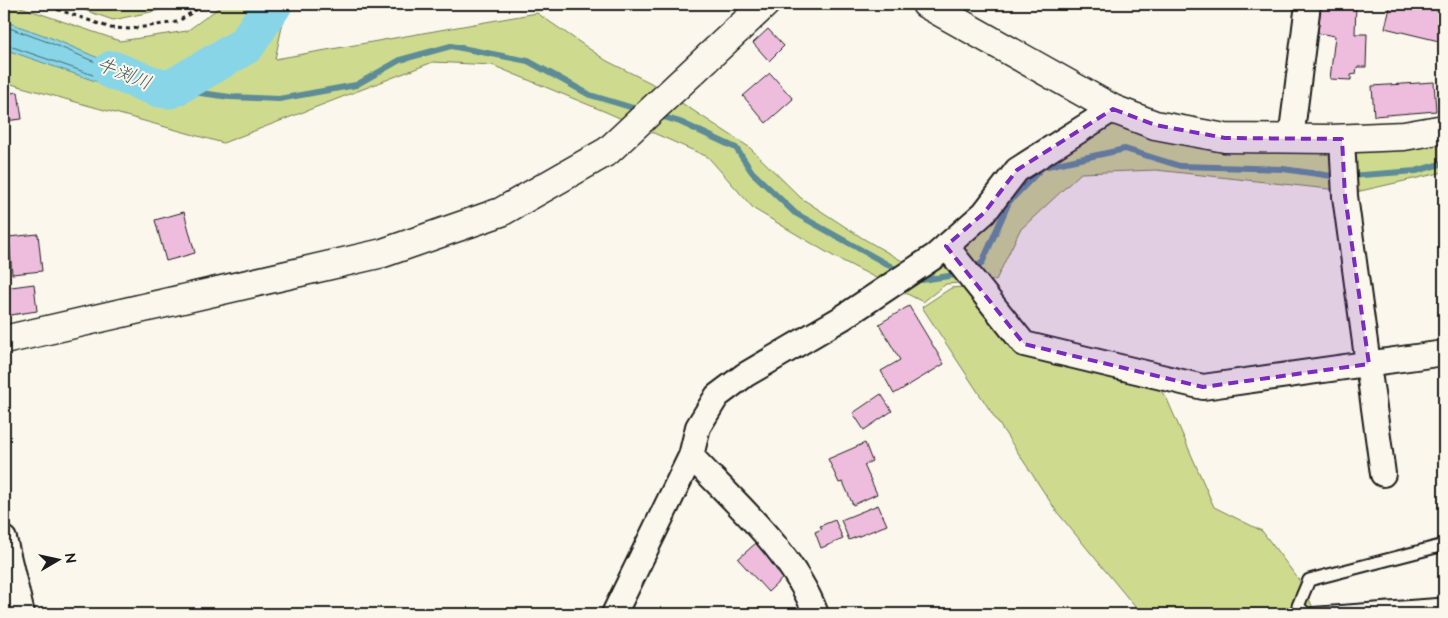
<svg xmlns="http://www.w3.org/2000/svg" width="1448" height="618" font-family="'Architects Daughter','Klee One',sans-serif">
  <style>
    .green { fill: #cedb8e; stroke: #757c55 }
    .water { fill: #88d5e8; stroke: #5d8b96 }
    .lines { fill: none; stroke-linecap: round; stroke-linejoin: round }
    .shore { stroke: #47666e; stroke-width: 1 }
    .stream { stroke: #5d8b96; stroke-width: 6 }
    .river { stroke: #88d5e8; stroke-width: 39 }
    .building { fill: #eebdde; stroke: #1c1c1c }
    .lane-casing { stroke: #1c1c1c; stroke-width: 15 }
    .street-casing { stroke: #1c1c1c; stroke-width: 28 }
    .secondary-casing { stroke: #1c1c1c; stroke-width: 31 }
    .path { stroke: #1c1c1c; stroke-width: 3; stroke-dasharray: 4 4; stroke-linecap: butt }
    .lane { stroke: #fbf7ec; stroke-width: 11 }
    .street { stroke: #fbf7ec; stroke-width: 24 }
    .secondary { stroke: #fbf7ec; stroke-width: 28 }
    .marked { fill: #7b2cbf; fill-opacity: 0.2; stroke: #7b2cbf; stroke-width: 4; stroke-dasharray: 10 6; stroke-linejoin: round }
    .labels { text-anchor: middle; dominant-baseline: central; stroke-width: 4; stroke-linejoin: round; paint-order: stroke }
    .water-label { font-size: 19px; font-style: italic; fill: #425d63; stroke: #fbf7ec }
  </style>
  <rect width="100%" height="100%" fill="#fbf7ec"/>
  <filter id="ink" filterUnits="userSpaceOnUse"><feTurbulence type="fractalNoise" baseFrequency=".02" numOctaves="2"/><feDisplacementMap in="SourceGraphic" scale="10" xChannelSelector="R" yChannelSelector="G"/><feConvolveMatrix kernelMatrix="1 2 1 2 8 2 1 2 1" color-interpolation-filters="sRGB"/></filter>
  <g filter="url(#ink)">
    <path class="green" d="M4 4H12L120 41 187 31 224 4H287L275 59 537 13 607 61 651 83 749 147 801 198 864 239 904 262 933 264 1023 172 1109 122 1146 135 1444 139V172L1356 192 1156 170 1081 173 1020 230 996 280 946 284 923 302 833 256 754 209 708 157 606 112 492 65 433 62 223 143 4 82Z
      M67 4H188L113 20Z
      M985 285 1027 337 1137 359 1167 399 1214 507 1262 531 1305 588 1315 614H1141L1057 512 922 307 951 288Z"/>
    <path class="water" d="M4 21 49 37 171 89 115 88 4 49Z"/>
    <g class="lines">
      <path class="shore" d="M4 26 48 42 133 78 134 82 116 83 4 44"/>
      <path class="stream" d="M171 89 230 97 279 99 356 85 400 60 451 46 528 61 590 95 640 110
        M657 115 680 122 736 148 752 172 795 213 901 272
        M1349 176 1416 171 1444 163
        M970 270 982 263 1009 202 1043 167 1125 149 1180 166 1283 169 1339 177
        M913 277 922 280 962 274"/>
      <path class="river" d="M112 70 159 88 171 89 246 45 273 4"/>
    </g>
    <path class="building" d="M1321 4H1356L1355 34H1367L1366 67H1357L1356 74 1351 75V80L1330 79 1335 36 1318 33Z
      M1391 4H1444L1443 42 1385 28Z
      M768 29 784 46 769 61 753 43Z
      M770 73 793 99 766 123 743 96Z
      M1434 82 1436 111 1374 116 1372 86Z
      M18 92 22 119 4 121V94Z
      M184 212 195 253 166 261 155 220Z
      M38 234 42 271 12 274 9 237Z
      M34 284 37 311 4 316V288Z
      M909 306 944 364 894 394 881 371 900 360 879 324Z
      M881 394 892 411 864 430 853 413Z
      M865 443 872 461 864 465 877 494 853 505 843 482 839 483 828 459Z
      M878 505 887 525 849 540 841 520Z
      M835 520 843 539 821 548 815 532 822 529 820 526Z
      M756 543 785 576 768 592 738 559Z"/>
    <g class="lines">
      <g class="lane-casing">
        <path id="lane" d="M1444 545 1309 580 1298 606 1306 614 1444 604"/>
      </g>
      <g class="street-casing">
        <path id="street" d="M1291 139 1308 4
          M1342 139 1345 196 1383 474
          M946 246 1024 344 1203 387 1444 353
          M691 456C736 504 792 551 816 614
          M4 539 22 614
          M614 614 691 456 698 427 717 396 745 375 842 318 935 256 984 213 1017 170 1113 109"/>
      </g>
      <g class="secondary-casing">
        <path id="secondary" d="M926 4 1113 109 1155 125 1225 138 1331 139 1404 136 1444 129
          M4 340 383 253 501 212 608 151 765 4"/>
      </g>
      <path class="path" d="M42 4 111 28 130 29 177 22 205 4"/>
      <use href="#lane" class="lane"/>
      <use href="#street" class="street"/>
      <use href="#secondary" class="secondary"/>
    </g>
  </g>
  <path class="marked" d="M1113 109 1155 125 1225 138 1342 139 1345 196 1369 364 1203 387 1024 344 946 246 984 213 1017 170Z"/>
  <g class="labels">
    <g class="water-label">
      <text transform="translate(124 74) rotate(22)">牛渕川</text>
    </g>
  </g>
  <rect width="1448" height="618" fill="none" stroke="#fbf7ec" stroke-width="20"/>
  <rect x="10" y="10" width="1428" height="598" fill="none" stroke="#1c1c1c" stroke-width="2" filter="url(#ink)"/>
  <g transform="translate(58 560) rotate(81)" stroke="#fbf7ec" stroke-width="4" paint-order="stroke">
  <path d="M0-4L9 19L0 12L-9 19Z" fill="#1c1c1c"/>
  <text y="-8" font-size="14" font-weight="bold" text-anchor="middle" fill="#1c1c1c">N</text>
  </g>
</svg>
